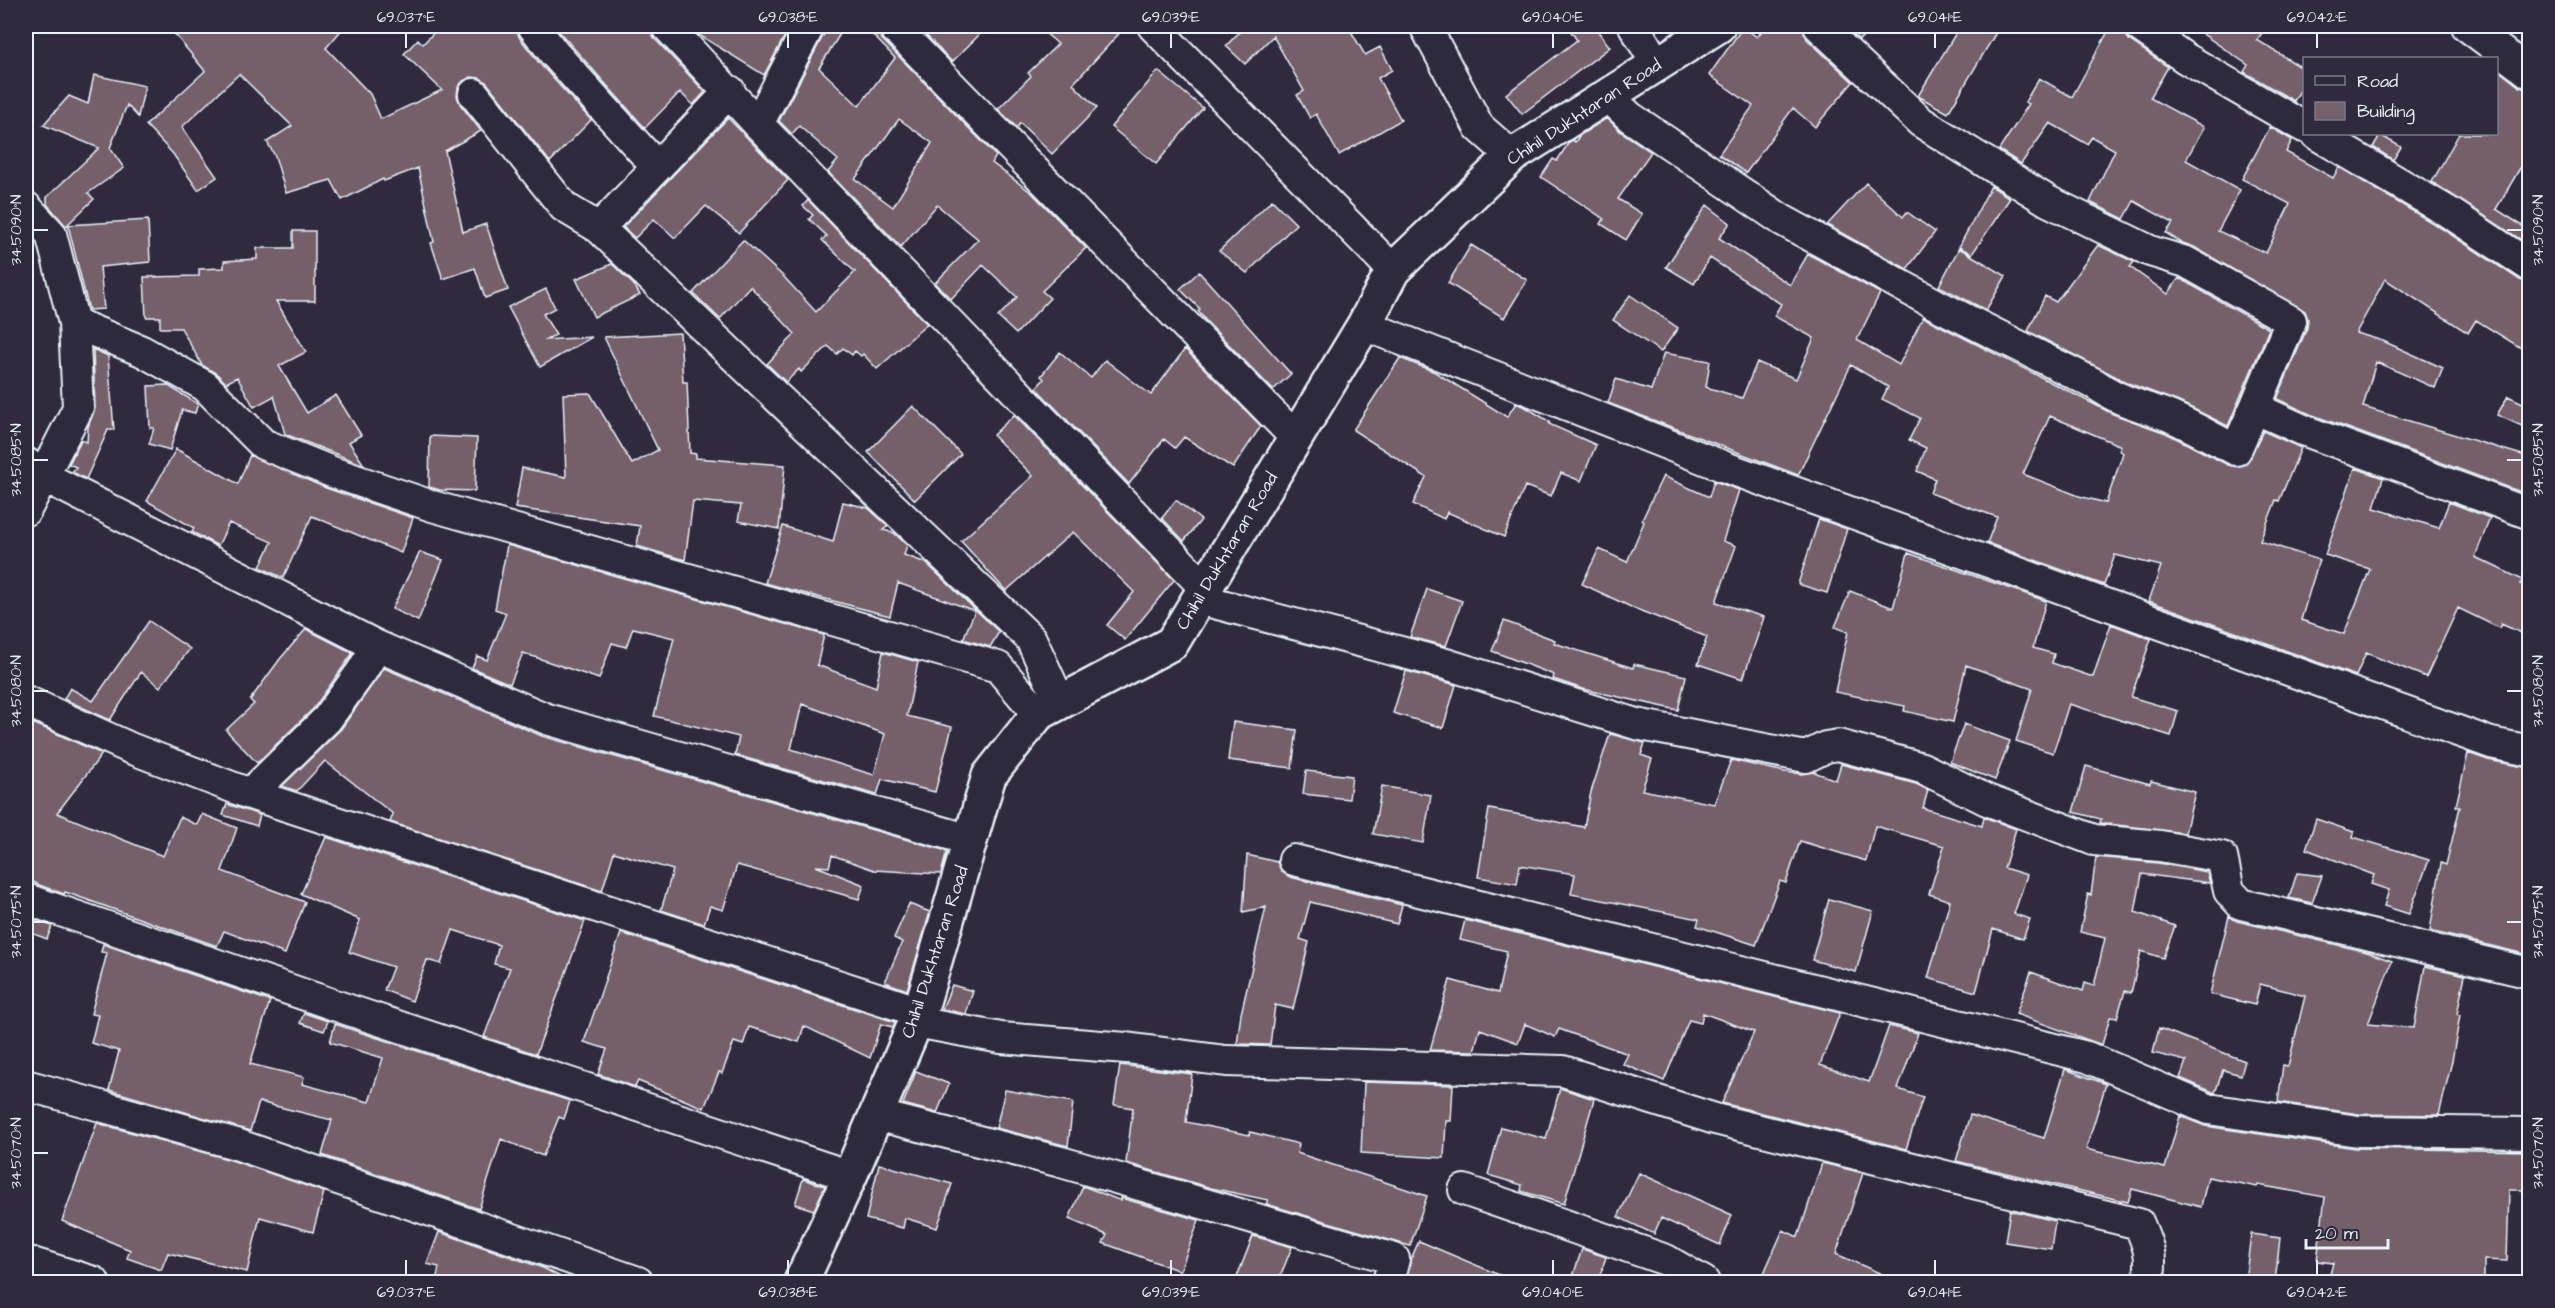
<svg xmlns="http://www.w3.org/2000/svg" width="2555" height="1308" font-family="'Architects Daughter',sans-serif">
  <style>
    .building { fill: #75616b; stroke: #e8f1f8; stroke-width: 1.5; fill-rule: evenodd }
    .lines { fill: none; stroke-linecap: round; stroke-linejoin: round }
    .minor-casing { stroke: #e8f1f8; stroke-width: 34 }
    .tertiary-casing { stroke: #e8f1f8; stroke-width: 38 }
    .minor { stroke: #2f2a3d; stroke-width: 30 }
    .tertiary { stroke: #2f2a3d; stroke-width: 33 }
    .ticks { fill: none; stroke: #e8f1f8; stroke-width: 2 }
    .labels { text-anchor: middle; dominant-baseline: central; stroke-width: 6; stroke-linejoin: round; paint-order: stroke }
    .street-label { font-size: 18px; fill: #e8f1f8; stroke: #2f2a3d }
    .neatline { fill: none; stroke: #e8f1f8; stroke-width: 2 }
    .ticks-label { font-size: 15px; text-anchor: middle; fill: #e8f1f8 }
  </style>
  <rect width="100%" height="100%" fill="#2f2a3d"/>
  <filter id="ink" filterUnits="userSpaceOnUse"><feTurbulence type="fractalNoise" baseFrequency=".0167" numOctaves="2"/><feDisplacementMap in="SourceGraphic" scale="12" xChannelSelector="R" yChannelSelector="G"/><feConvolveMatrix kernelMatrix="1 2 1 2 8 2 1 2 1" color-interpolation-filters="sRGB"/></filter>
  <g filter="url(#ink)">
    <path class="building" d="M168 26H345L326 48 370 94 381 119 442 90 404 54 418 39 423 44 440 26H516L519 37 540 64 591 120 550 162 487 83 480 78 471 77 463 81 458 87 457 96 460 104 481 131 445 151 463 232 486 224 508 290 485 298 475 268 443 279 431 243 434 242 418 168 384 181 383 179 342 200 331 180 286 193 275 156 267 142 292 126 239 74 182 127 217 177 198 190 173 154 146 125 205 71Z
      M554 26H648L654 38 705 92 693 105 680 92 645 128Z
      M690 26H790L764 75 699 35Z
      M826 26H845L819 68 859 106 895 58 864 26H876L881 38 996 156 992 163 1032 193 1086 248 1042 291 1050 298 1016 334 998 317 1017 297 983 265 951 299 935 283 978 239 937 205 901 247 828 172 838 160 799 126 792 134 779 121 824 34ZM899 119 932 143 893 207 855 179Z
      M917 26H988L952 62Z
      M1037 26H1126L1073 84 1097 108 1052 154 1020 123 1017 128 998 109 1031 76 1028 73 1058 44Z
      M1245 26H1348L1365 55 1380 47 1392 70 1378 78 1401 120 1339 155 1316 114 1310 118 1297 95 1304 91 1273 36 1245 64 1226 46Z
      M1567 26H1594L1610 47 1522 114 1506 94 1577 40Z
      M1766 26H1802L1807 39 1853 82 1815 127 1793 108 1746 173 1719 154 1753 106 1709 75 1743 27 1757 37Z
      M1844 26H1874L1859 40Z
      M1960 26H2000L1948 113 1918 96Z
      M2111 26 2123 29 2129 40 2168 67 2150 98 2204 127 2186 160 2240 190 2218 231 2266 253 2290 204 2242 179 2270 127 2292 140 2286 152 2333 178 2339 167 2441 228 2520 280 2529 283V353L2476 320 2468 333 2385 279 2356 333 2383 341 2443 368 2435 388 2376 362 2363 407 2529 457V495L2310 414 2277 399 2307 328 2308 319 2305 311 2194 247 2180 242 2166 233 2173 223 2134 201 2124 219 2090 202 2115 150 2092 137 2087 144 2050 123 2021 164 1999 150 2029 104 2025 102 2039 78 2072 97Z
      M2191 26H2267L2257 40 2304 69V84L2294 101 2244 72 2248 65Z
      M2498 70 2520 87 2529 90V153L2496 209 2529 230V245L2432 182 2459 134H2496Z
      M1158 71 1203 108 1156 164 1111 127Z
      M94 75 145 86 138 117 127 105 110 148 124 168 88 193 94 199 66 226 47 204V197L99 148 43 125 69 96 88 104Z
      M728 118 788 180 739 233 706 206 675 238 654 219 635 238 623 227Z
      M1607 118 1620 131 1651 152 1618 199 1642 214 1626 240 1601 224 1604 219 1541 177 1553 159 1557 161 1569 142 1573 140 1575 142 1580 135Z
      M2380 135 2401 147 2393 160 2373 147Z
      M1866 183 1903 217 1907 212 1935 232 1907 269 1827 225Z
      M1991 186 2010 198 1972 254 1959 247Z
      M808 200 927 324 877 369 863 354 861 356 855 351 852 355 843 348 837 354 828 346 801 372 799 369 786 382 767 364 795 334 750 286 720 319 693 293 743 240 784 277 816 312 855 272 822 240 827 236 809 219 813 215 803 206Z
      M1272 200 1296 224 1247 273 1219 251Z
      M1707 205 1730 223 1719 238 1790 285 1808 254 1880 293 1857 340 1899 365 1923 317 2113 414 2166 433 2228 465 2238 467 2246 464 2263 431 2301 448 2279 501 2276 500 2260 541 2319 560 2301 620 2344 634 2370 569 2325 555 2355 468 2383 478 2374 508 2439 528 2449 502 2490 518 2475 557 2523 580 2520 584 2529 588V636L2501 624 2499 628 2458 608 2426 677 2366 653 2356 676 2149 601 2161 566 2115 555 2104 585 1987 543 1997 517 1930 493 1935 479 1917 471 1926 448 1909 440 1920 418 1882 399 1888 387 1851 365 1798 475 1608 403 1616 379 1651 390 1664 353 1710 361 1706 387 1742 398 1757 362 1796 379 1814 338 1774 316 1781 304 1710 258 1694 284 1666 267ZM2050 416 2121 446 2119 450 2123 453 2106 503 2079 496 2023 474Z
      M148 220 150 262 100 267 104 309 89 310 68 225Z
      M293 231H315V301H276L306 352 279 366 307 413 336 395 361 435 349 442 364 465 285 434 274 396 254 407 237 377 226 383 217 374 202 365 181 328H160V317H146L144 277 199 276V269L224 268V261L257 259V248H293Z
      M1471 245 1527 280 1504 318 1448 283Z
      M2098 245 2134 262 2130 267 2168 294 2179 278 2269 329 2228 426 2179 402 2128 383 2028 331 2045 296 2056 302Z
      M1959 248 2006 276 1986 310 1939 286Z
      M612 264 634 285 640 295 594 317 576 279Z
      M1199 272 1291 374 1273 390 1206 321 1198 311 1200 309 1180 289Z
      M546 289 555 308 543 314 556 335 544 340 592 337 540 367 508 307Z
      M1630 295 1678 328 1661 352 1613 320Z
      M680 333 683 382H687L690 453 696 454V458L785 465 779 529 738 521 741 505 693 501 685 560 637 546 640 526 515 508 522 468 566 477 563 394 590 393 632 464 658 450 604 337Z
      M93 349 108 356 114 430H108L86 479 72 472 76 467 69 464 81 440 87 442 88 427 95 408Z
      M1185 349 1261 426 1233 468 1184 437 1175 448 1164 439 1129 484 1036 388 1044 379 1041 376 1060 352 1091 378 1105 360 1151 395Z
      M1400 358 1435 372 1507 417 1516 403 1529 409 1550 422 1549 424 1596 445 1581 481 1561 473 1551 496 1525 486 1504 537 1447 512 1444 519 1413 504 1426 477 1353 430Z
      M167 385 198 404 195 413 182 410 170 450 149 444 154 428H150L148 386Z
      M2508 396 2529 406V429L2497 415Z
      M913 406 961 454 915 500 868 452Z
      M1014 415 1174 580 1125 640 1107 625 1134 592 1073 532 1006 591 961 541 1033 476 993 435Z
      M430 436 477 438 475 491 440 490 429 487Z
      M176 449 238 484 250 455 326 488 413 518 401 553 312 516 283 578 260 567 272 542 229 523 218 546 192 532 194 528 147 501Z
      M1663 476 1709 497 1714 481 1739 490 1723 541 1736 546 1716 602 1764 617 1743 679 1698 664 1707 637 1631 607 1582 584 1599 549 1627 562 1644 522 1642 520Z
      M1176 500 1201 520 1184 541 1162 518Z
      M843 502 868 508 888 526 883 530 894 533 907 545 904 555 926 563 999 632 990 647 963 639 975 611 898 583 890 616 765 583 783 526 833 542Z
      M1819 519 1847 529 1827 593 1798 584Z
      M507 545 824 635 817 665 876 687 883 652 918 662 907 716 952 727 935 792 882 779 877 795 735 755 739 737 654 716 674 638 633 628 626 647 612 643 599 679 523 653 510 684 472 668 477 656 487 660 506 613 495 609ZM802 704 885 734 874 775 791 749Z
      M420 552 443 560 418 621 392 609Z
      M1908 553 2046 601 2033 648 2054 654 2052 663 2093 677 2111 624 2151 639 2131 697 2178 711 2171 736 2069 704 2053 753 2016 741 2032 689 1966 665 1953 722 1904 711 1905 706 1835 692 1848 632 1835 627 1850 591 1893 608Z
      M1427 589 1462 601 1446 646 1410 637Z
      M149 621 190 649 160 687 141 672 110 720 64 699 70 688 93 701Z
      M1504 621 1555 640 1554 643 1633 668 1634 664 1686 676 1678 710 1583 689 1553 679 1554 675 1492 651Z
      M306 629 353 653 314 708 257 763 226 730 254 704 250 700 280 659Z
      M384 668 542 736 947 851 941 874 874 870 832 855 829 867 816 866 864 885 859 899 737 865 723 910 710 906 704 924 661 910 673 870 614 852 602 891 390 822 393 814 325 761 297 791 282 786 341 729Z
      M1406 671 1456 685 1443 728 1393 713Z
      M1233 722 1297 730 1292 768 1228 760Z
      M33 723 102 754 57 813 163 856 180 817 197 825 202 814 237 828 222 871 305 902 285 954 224 931 217 946 65 892 64 894 39 885 26 878V734Z
      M1964 724 2010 741 1995 780 1950 762Z
      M1610 734 1645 743 1641 755 1652 759 1642 790 1714 804 1731 760 1785 772 1803 774 1814 772 1836 780 1841 764 1916 784 1928 790 1923 808 1982 826 1984 817 2016 829 2004 868 2027 875 2014 914 2030 919 2023 939 1993 929 1976 992 1928 978 1950 901 1929 894 1944 846 1875 826 1866 861 1800 841 1786 883 1780 881 1756 945 1697 926 1699 919 1571 894 1575 874 1520 865 1517 884 1478 877 1489 809 1584 827 1591 792Z
      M2468 753 2488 760 2529 768V955L2430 931 2441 863 2446 865 2460 807 2456 806Z
      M2086 766 2150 784 2151 781 2195 792 2185 833 2100 823 2101 819 2073 812Z
      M1306 771 1352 776 1349 799 1303 794Z
      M1382 786 1431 795 1423 843 1373 834Z
      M227 804 260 815 257 826 223 815Z
      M2316 819 2354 832 2353 837 2429 860 2409 914 2384 906 2389 890 2371 884 2374 875 2306 849Z
      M326 837 585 921 536 1054 484 1037 510 968 494 964 499 945 453 930 441 964 427 960 412 1001 384 990 393 967 349 952 360 920 301 894Z
      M1247 855 1277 862 1282 872 1290 877 1402 905 1397 924 1310 902 1300 939 1309 942 1293 1009 1275 1005 1270 1045 1237 1044 1241 1014 1266 907 1243 912Z
      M2096 857 2158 863 2207 872 2210 883 2142 874 2135 912 2175 926 2163 958 2141 951 2131 993 2125 991 2117 1018 2110 1017 2102 1045 2016 1014 2031 972 2083 991 2085 983 2094 986 2105 938 2080 932 2088 894 2091 895Z
      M2297 873 2322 876 2312 903 2289 898Z
      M1829 899 1873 911 1856 972 1812 960Z
      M909 904 930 912 907 990 885 982 902 942 894 938Z
      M2229 916 2237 921 2367 952 2392 961 2368 1024 2414 1028 2425 966 2465 975 2457 1014 2460 1015 2452 1061 2439 1115 2359 1114 2278 1102 2283 1065 2288 1066 2305 996 2260 984 2255 1005 2210 994Z
      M26 917 52 926 47 939 26 931Z
      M1465 920 1840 1013 1820 1065 1869 1082 1889 1026 1918 1033 1898 1089 1923 1097 1906 1149 1722 1103 1754 1032 1703 1013 1701 1023 1689 1020 1664 1081 1623 1064 1628 1054 1559 1029 1555 1037 1525 1024 1518 1043 1480 1029 1474 1051 1430 1050 1450 980 1498 993 1507 951 1460 940Z
      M621 933 895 1022 893 1027 881 1024 870 1058 804 1026 799 1042 749 1027 743 1045 734 1042 722 1073 719 1072 704 1108 638 1081 635 1087 598 1074 607 1049 584 1042Z
      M103 944 270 1001 250 1064 304 1077 302 1084 369 1102 383 1058 330 1042 335 1024 570 1101 564 1119 559 1117 543 1156 501 1139 479 1209 322 1155 332 1120 259 1102 250 1131 109 1090 119 1051 91 1043 98 1015 91 1014 107 953 101 952Z
      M952 985 973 991 966 1014 942 1009Z
      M304 1013 328 1021 324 1031 300 1023Z
      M2159 1028 2245 1061 2241 1075 2223 1070 2215 1093 2180 1078 2186 1061 2153 1053Z
      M1120 1065 1192 1074 1186 1122 1249 1135 1250 1132 1299 1144 1297 1153 1427 1196 1410 1246 1266 1204 1268 1200 1211 1188 1126 1163 1133 1108 1114 1105Z
      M2065 1069 2106 1084 2086 1149 2165 1168 2180 1116 2205 1126 2355 1148 2529 1151V1190H2509L2507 1261 2484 1260V1282H2328L2333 1263 2317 1261 2325 1197 2258 1185 2257 1187 2208 1177 2201 1207 2132 1189 2128 1202 1956 1161 1970 1115 2044 1138Z
      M916 1071 949 1084 937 1113 903 1104Z
      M1364 1082 1453 1085 1451 1121H1446L1444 1158 1361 1153Z
      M1560 1088 1594 1099 1564 1204 1521 1191 1522 1185 1488 1175 1501 1127 1546 1139Z
      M1005 1090 1073 1102 1068 1146 996 1128Z
      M97 1123 231 1160 324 1192 313 1232 260 1217 247 1272 168 1253 161 1270 127 1258 130 1250 62 1221Z
      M1822 1163 1863 1173 1836 1254 1900 1282H1760L1783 1230 1798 1237Z
      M879 1164 952 1184 937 1228 905 1218 903 1228 866 1219Z
      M1639 1173 1732 1215 1720 1245 1661 1218 1654 1234 1618 1217Z
      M803 1179 825 1186 814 1210 795 1204Z
      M1083 1186 1121 1201V1198L1199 1220 1180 1271 1103 1243 1107 1235 1069 1219Z
      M2010 1210 2055 1221 2051 1249 2005 1242Z
      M439 1232 543 1268 570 1282H436L439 1267 427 1264Z
      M2251 1234 2280 1238 2275 1282H2245Z
      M1253 1236 1292 1247 1278 1282H1235Z
      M1419 1241 1516 1282H1406L1411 1259Z
      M1582 1249 1606 1257 1598 1282H1571Z"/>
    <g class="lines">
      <g class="minor-casing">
        <path id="minor" d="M533 26 554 53 656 166
          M667 26 758 124 1205 588
          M893 26 1295 437
          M1153 26 1393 270
          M1425 26 1479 127 1512 156
          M1634 26 1657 65
          M1819 26 1921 122 2048 201 2150 251 2186 262 2291 321 2256 405
          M2139 26 2185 58 2304 127
          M2467 26 2530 73
          M474 94 564 207 599 228 1031 639 1060 702
          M1608 96 1630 117 1782 220 1939 306 2095 384C2121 402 2135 404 2164 414 2188 423 2212 438 2236 450L2256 405 2268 414 2303 430 2530 514
          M758 124 809 26
          M2316 134 2450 213 2530 266
          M26 207 51 234 74 323 78 408 26 510
          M599 228 730 91
          M74 323 142 351 205 386 263 444 332 472 432 506 998 667 1038 714
          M1364 325 1725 467 2491 743 2530 751
          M26 463 45 477 377 646 547 719 970 840
          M1199 599 1446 664 1636 724 1806 757 1826 747 1838 745 1922 768 1987 800 2094 840 2160 846 2222 857 2229 891 2241 904 2530 973
          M26 701 130 748 250 794 920 1012
          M250 794 327 719 362 671 377 646
          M1294 860 2087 1057 2208 1109 2358 1131 2530 1133
          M26 899 349 1010 850 1176
          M916 1022 1001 1038 1126 1048 1226 1061 1563 1071 1715 1119 2139 1224C2149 1247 2153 1258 2148 1282
          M26 1085 236 1144 638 1282
          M876 1115 1061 1162 1394 1259 1388 1282
          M1464 1190 1666 1260 1704 1282
          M26 1261 94 1282"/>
      </g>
      <g class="tertiary-casing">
        <path id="tertiary" d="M801 1282 850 1176 920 1012 989 776 1038 714 1172 643 1364 325 1393 270 1512 156 1718 26"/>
      </g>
      <use href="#minor" class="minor"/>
      <use href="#tertiary" class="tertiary"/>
    </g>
  </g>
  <path class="ticks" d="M406 33V48M788 33V48M1171 33V48M1553 33V48M1935 33V48M2317 33V48M33 230H48M2507 230H2522M33 460H48M2507 460H2522M33 691H48M2507 691H2522M33 922H48M2507 922H2522M33 1153H48M2507 1153H2522M406 1260V1275M788 1260V1275M1171 1260V1275M1553 1260V1275M1935 1260V1275M2317 1260V1275"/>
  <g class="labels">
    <g class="street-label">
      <text transform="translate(1584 112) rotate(-33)">Chihil Dukhtaran Road</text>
      <text transform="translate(1227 551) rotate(-59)">Chihil Dukhtaran Road</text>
      <text transform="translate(935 952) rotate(-72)">Chihil Dukhtaran Road</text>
    </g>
  </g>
  <rect width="2555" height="1308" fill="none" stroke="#2f2a3d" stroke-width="66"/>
  <rect x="2303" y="57" width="195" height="78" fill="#2f2a3d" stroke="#797a88" stroke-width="1.5"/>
  <rect x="2315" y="76" width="30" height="9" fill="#2f2a3d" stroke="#797a88" stroke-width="1.5"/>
  <text x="2357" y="87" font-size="18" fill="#e8f1f8">Road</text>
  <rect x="2315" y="102" width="30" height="18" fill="#75616b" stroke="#797a88" stroke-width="1.5"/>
  <text x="2357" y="117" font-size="18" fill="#e8f1f8">Building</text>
  <path d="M2306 1239v9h82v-9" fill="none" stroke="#e8f1f8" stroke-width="3"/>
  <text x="2315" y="1239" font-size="18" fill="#e8f1f8" stroke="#2f2a3d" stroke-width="4.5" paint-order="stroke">20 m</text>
  <rect x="33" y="33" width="2489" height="1242" class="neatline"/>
  <g class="ticks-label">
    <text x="406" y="22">69.037°E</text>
    <text x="788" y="22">69.038°E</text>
    <text x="1171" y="22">69.039°E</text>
    <text x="1553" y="22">69.040°E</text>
    <text x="1935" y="22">69.041°E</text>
    <text x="2317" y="22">69.042°E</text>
    <text transform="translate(16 230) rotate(-90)" y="5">34.5090°N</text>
    <text transform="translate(2538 230) rotate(-90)" y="5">34.5090°N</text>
    <text transform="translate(16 460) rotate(-90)" y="5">34.5085°N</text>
    <text transform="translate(2538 460) rotate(-90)" y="5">34.5085°N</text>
    <text transform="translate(16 691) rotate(-90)" y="5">34.5080°N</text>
    <text transform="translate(2538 691) rotate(-90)" y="5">34.5080°N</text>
    <text transform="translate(16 922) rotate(-90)" y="5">34.5075°N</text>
    <text transform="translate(2538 922) rotate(-90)" y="5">34.5075°N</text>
    <text transform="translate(16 1153) rotate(-90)" y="5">34.5070°N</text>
    <text transform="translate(2538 1153) rotate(-90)" y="5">34.5070°N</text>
    <text x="406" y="1297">69.037°E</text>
    <text x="788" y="1297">69.038°E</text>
    <text x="1171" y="1297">69.039°E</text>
    <text x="1553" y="1297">69.040°E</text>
    <text x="1935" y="1297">69.041°E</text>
    <text x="2317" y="1297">69.042°E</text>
  </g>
</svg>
